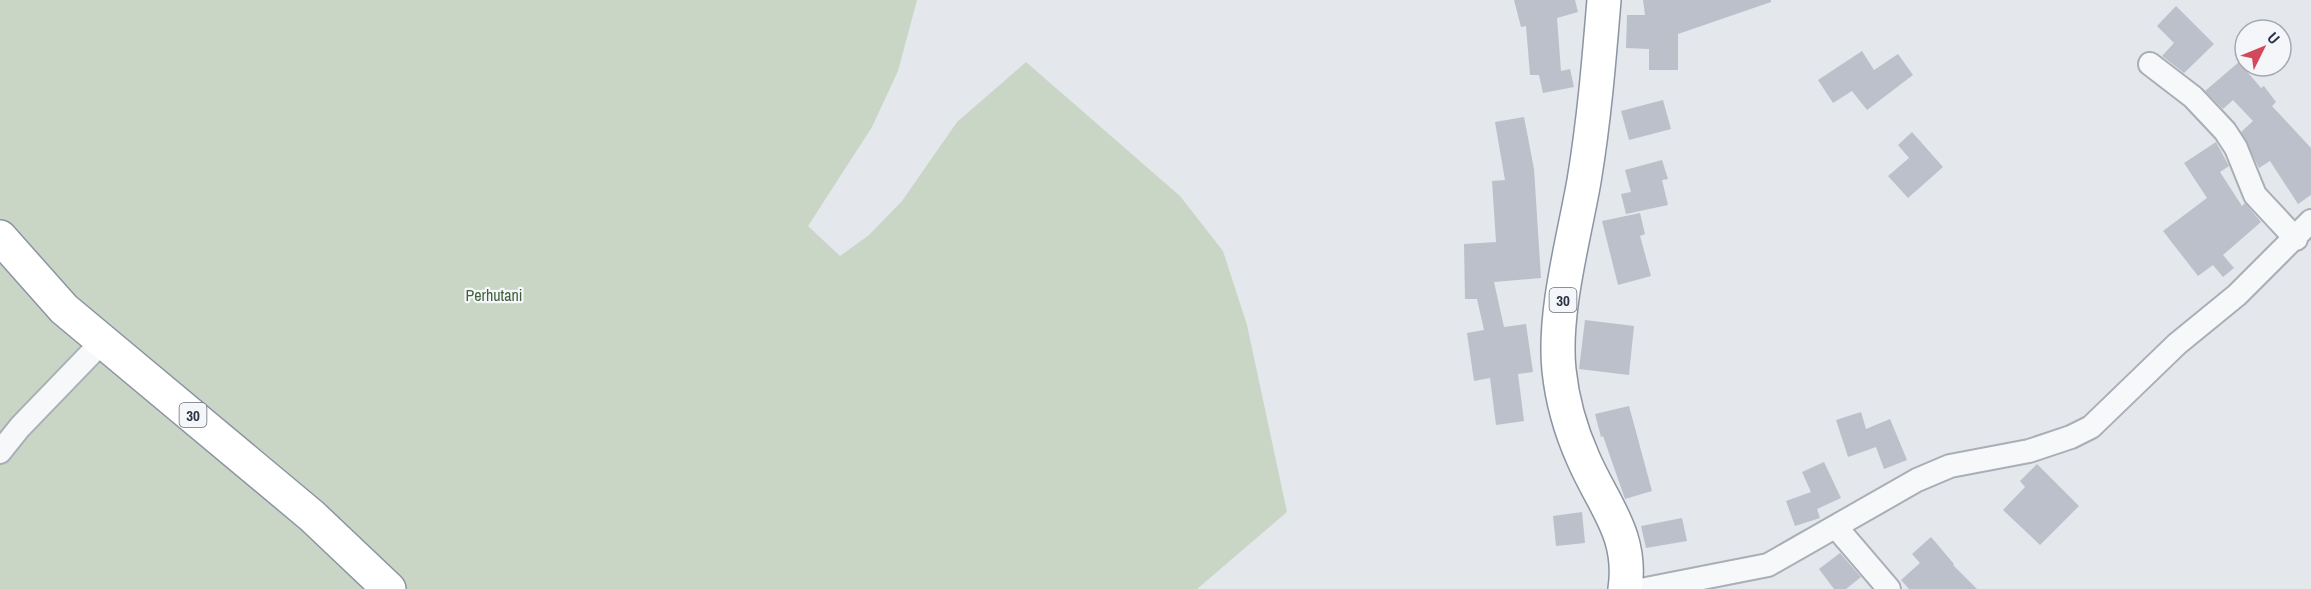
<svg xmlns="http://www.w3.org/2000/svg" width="2311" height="589" font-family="'Archivo Narrow',sans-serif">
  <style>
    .green { fill: #c9d6c5 }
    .building { fill: #bbc0ca }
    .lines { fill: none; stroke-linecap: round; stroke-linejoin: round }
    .minor-casing { stroke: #a9aeb7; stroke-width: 26 }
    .highway-casing { stroke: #8b94a3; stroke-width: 36 }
    .minor { stroke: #f7f8fa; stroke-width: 22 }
    .highway { stroke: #fff; stroke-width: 33 }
    .labels { text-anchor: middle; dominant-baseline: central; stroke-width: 4.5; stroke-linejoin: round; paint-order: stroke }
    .shield { fill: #f4f6f9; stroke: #676e7b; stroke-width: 1.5 }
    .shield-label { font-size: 15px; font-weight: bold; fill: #2b3445 }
    .park-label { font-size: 16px; fill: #3f6138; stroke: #f4f6f9 }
  </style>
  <rect width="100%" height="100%" fill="#e4e7ec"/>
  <path class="green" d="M0 0H917L898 71 872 127 808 226 840 256 869 235 902 201 957 122 1026 62 1180 196 1223 251 1247 325 1287 512 1197 589H0Z"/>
  <path class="building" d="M1514 0H1575L1578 12 1557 18 1561 71 1570 69 1574 87 1543 93 1539 75H1530L1526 26 1521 27Z
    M1643 0H1771V2L1678 34V70H1649V49L1626 48 1627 15H1645Z
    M2176 6 2214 44 2184 73 2162 56 2174 43 2157 26Z
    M1862 51 1874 70 1898 54 1913 75 1867 110 1852 91 1833 103 1818 80Z
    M2239 62 2261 88 2264 86 2276 102 2272 106 2311 148V195L2298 204 2270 161 2259 168 2241 132 2253 121 2233 100 2223 109 2205 91Z
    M1663 100 1671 129 1629 140 1621 111Z
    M1524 117 1534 169 1541 278 1494 282 1504 327 1526 324 1533 372 1518 374 1524 421 1496 425 1490 378 1474 381 1467 333 1484 330 1477 299H1465L1464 244 1496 242 1492 181 1505 180 1495 122Z
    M1912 132 1943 167 1908 198 1888 176 1909 158 1898 145Z
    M2216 142 2229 166 2220 172 2242 206 2245 203 2261 222 2223 255 2234 268 2223 277 2213 265 2198 276 2163 231 2207 198 2184 163Z
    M1662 160 1668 179 1662 180 1668 205 1626 214 1621 194 1631 192 1625 170Z
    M1640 213 1645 234 1640 236 1651 276 1618 285 1602 221Z
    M1585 320 1634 326 1629 375 1579 369Z
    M1629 406 1652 491 1625 499 1603 436 1601 437 1595 414Z
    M1861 412 1866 429 1890 419 1907 460 1884 469 1876 447 1848 457 1836 420Z
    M1824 462 1841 498 1817 509 1820 518 1795 526 1786 501 1811 492 1802 472Z
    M2037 464 2079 506 2040 545 2003 510 2025 487 2020 481Z
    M1582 512 1585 543 1556 546 1553 516Z
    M1682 518 1687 541 1646 548 1641 526Z
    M1931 537 1954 564 1953 565 1977 589H1909L1901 580 1920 563 1912 554Z
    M1840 553 1861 577 1846 589H1834L1819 569Z"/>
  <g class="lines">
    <g class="minor-casing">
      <path id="minor" d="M2150 64 2193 97 2225 131 2236 148 2255 195 2296 239
        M0 452 20 427 103 341
        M1836 527 1889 589
        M1646 589 1768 565 1917 480 1950 466 2029 451 2071 437 2091 427 2177 344 2237 295 2311 221"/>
    </g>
    <g class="highway-casing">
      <path id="highway" d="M1604 0C1599 61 1594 121 1584 181 1574 238 1553 313 1559 370 1562 399 1571 431 1583 458 1603 505 1633 534 1625 589
        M0 237 64 309 312 516 389 589"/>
    </g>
    <use href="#minor" class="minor"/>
    <use href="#highway" class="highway"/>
  </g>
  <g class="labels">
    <g class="shield">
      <rect x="1549.5" y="288" width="27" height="24" rx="4.5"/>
      <rect x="179.5" y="403" width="27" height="24" rx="4.5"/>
    </g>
    <g class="shield-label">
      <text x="1563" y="300">30</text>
      <text x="193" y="415">30</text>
    </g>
    <g class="park-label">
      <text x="494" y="295">Perhutani</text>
    </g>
  </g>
  <g transform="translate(2263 48) rotate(47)"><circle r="28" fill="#f4f6f9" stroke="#a4a8b1" stroke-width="1.5"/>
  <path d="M0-4.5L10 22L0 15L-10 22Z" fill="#d1495b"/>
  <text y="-9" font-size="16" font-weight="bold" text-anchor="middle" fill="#2b3445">U</text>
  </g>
</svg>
